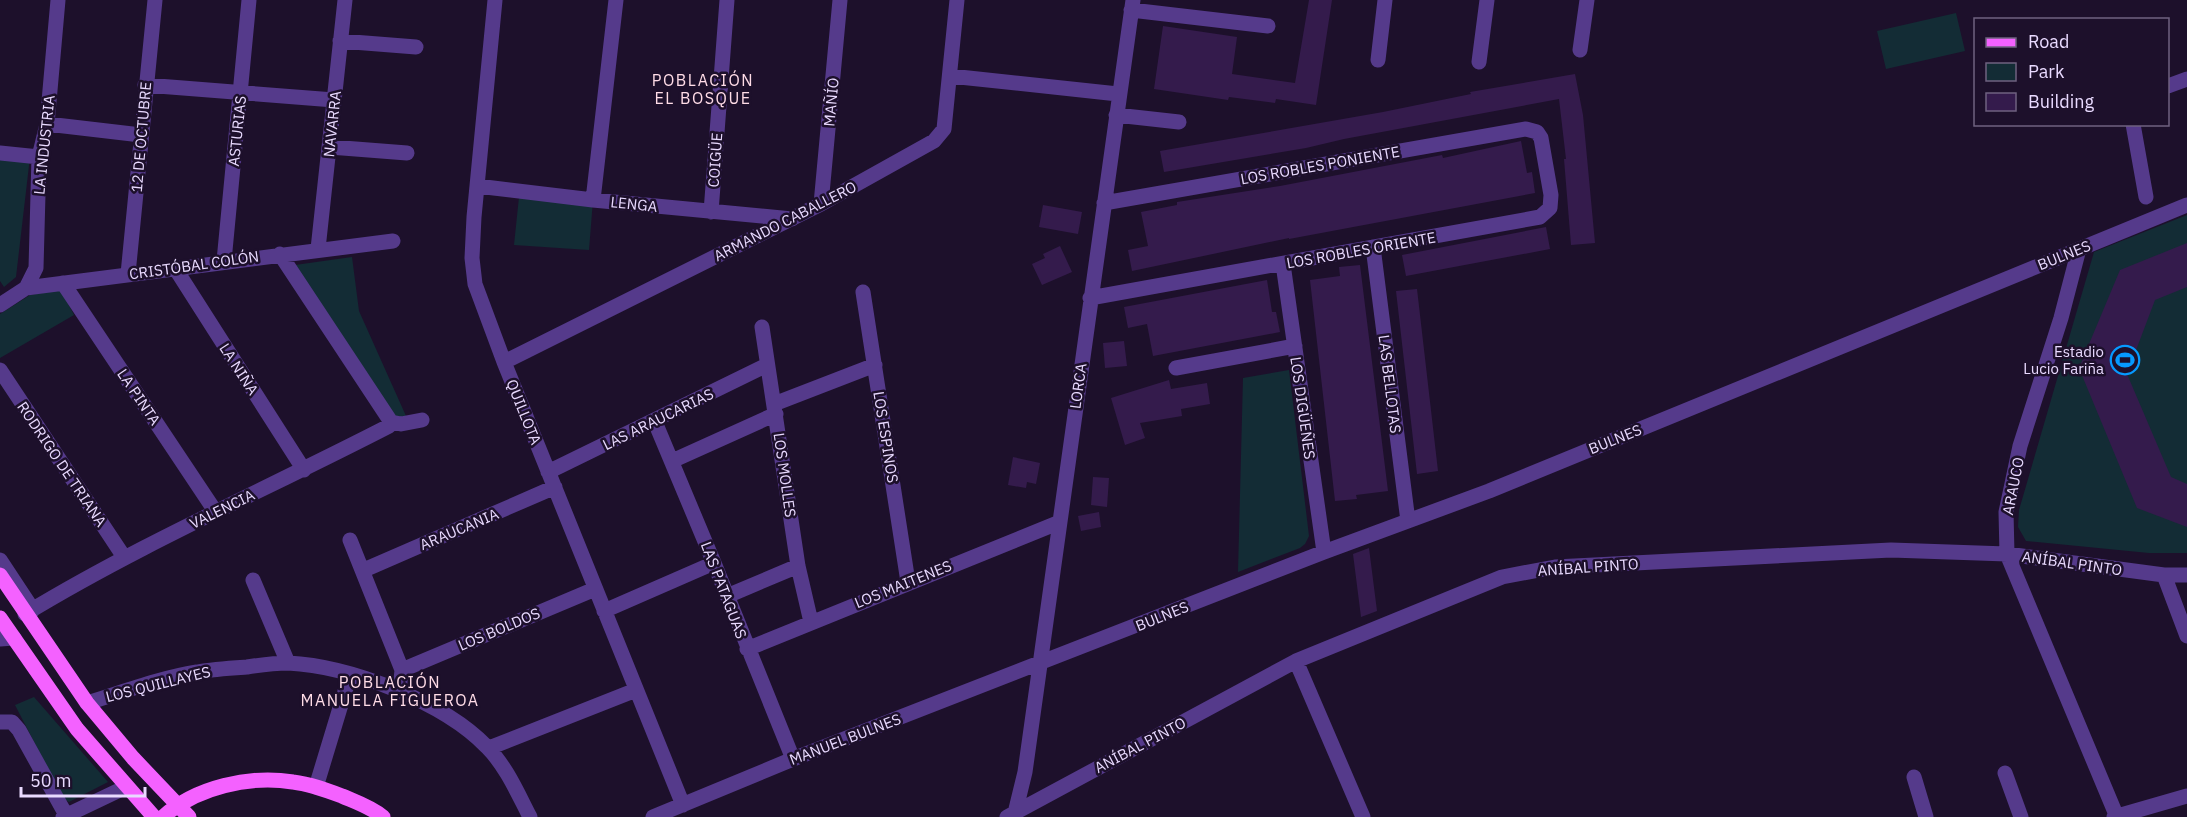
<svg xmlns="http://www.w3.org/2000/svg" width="2187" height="817" font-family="'IBM Plex Sans',sans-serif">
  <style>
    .green { fill: #132c35 }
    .building { fill: #341b4c }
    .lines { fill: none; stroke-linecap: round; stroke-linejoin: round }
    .minor { stroke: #553a8b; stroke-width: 15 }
    .major { stroke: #f461ff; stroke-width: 15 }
    .labels { text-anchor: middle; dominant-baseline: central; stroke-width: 5; stroke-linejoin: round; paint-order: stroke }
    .street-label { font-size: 15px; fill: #e9daff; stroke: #1d102b }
    .poi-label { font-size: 15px; fill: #e9daff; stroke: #1d102b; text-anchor: end }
    .neighbourhood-label { font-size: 16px; letter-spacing: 1.5px; fill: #ffdce7; stroke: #1d102b }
  </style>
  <rect width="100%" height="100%" fill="#1d102b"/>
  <path class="green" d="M1956 13 1965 51 1886 69 1877 31Z
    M0 155 30 157 16 277 4 287 0 281Z
    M519 197 593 200 589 250 514 245Z
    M2187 215V553H2149L2026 541 2018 527 2019 510 2094 252Z
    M352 257 359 311 406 416 396 418 295 265Z
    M61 290 74 315 0 358V314L30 295Z
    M1289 370 1309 536 1305 544 1300 548 1238 572 1243 378Z
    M34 697 108 782 69 802 63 798 15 705Z"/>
  <path class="building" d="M1309 0H1332L1316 105 1276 99 1275 103 1229 97 1228 100 1154 89 1163 26 1237 37 1232 74 1295 83Z
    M1575 74 1583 115 1595 243 1571 245 1564 159H1566L1559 99 1344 139 1306 148 1164 172 1160 151 1383 112 1471 94 1470 92Z
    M1521 141 1527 173 1532 172 1535 193 1289 239V238L1132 271 1128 250 1148 246 1141 212 1177 205V202L1280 186 1442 155 1443 158Z
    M1043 205 1082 212 1078 234 1039 227Z
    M1546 227 1550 249 1406 276 1402 255Z
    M2187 243V287L2155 300 2127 374 2171 477 2187 484V527L2137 508 2079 368 2120 270Z
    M1060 246 1072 272 1042 285 1032 264 1045 258 1043 254Z
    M1360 265 1388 491 1356 495 1357 499 1335 501 1310 280 1340 276 1339 267Z
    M1267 280 1272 312H1276L1280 332 1153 356 1147 324 1128 328 1124 307Z
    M1417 289 1438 471 1417 474 1396 291Z
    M1124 341 1127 366 1105 368 1103 343Z
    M1169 380 1171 389 1207 383 1210 404 1181 409 1182 416 1140 423 1145 438 1125 445 1111 398Z
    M1013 457 1040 463 1036 484 1027 482 1026 488 1008 485Z
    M1093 477 1109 478 1107 507 1091 505Z
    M1099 512 1101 527 1081 531 1078 516Z
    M1369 548 1377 611 1361 617 1353 554Z"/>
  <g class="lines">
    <path class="minor" d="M495 0 474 217 472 258 475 284 504 362 683 805
      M1131 10 1268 26
      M340 41 416 47
      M1580 50 1587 0
      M1378 60 1385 0
      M1479 62 1487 0
      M950 76 1118 94
      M145 85 334 100
      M2168 86 2187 79
      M1116 115 1179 122
      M47 124 141 135
      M2133 124 2146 197
      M330 147 407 153
      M0 153 39 157
      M477 186 593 200 792 219
      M593 200 616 0
      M821 204 840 0
      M711 212 727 0
      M1373 247 1408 521
      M318 249 345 0
      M2079 249 2061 318 2020 446 2006 512 2007 554 2117 817
      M280 254 391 422
      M224 261 249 0
      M1283 264 1324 552
      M175 268 304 470
      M128 274 155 0
      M63 283 215 511
      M26 288 36 268 39 157 47 124 58 0
      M863 292 908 582
      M1090 298 1540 217 1550 208 1551 195 1541 138 1537 132 1526 129 1104 203
      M0 305 26 288 393 241
      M762 327 798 566 811 622
      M504 362 821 204 934 141 944 129 957 0
      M1176 368 1295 346
      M0 370 124 557
      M774 404 875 365
      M655 422 714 563 793 759
      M672 461 776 414
      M548 472 767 365
      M350 540 402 670 401 680
      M0 560 33 610
      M364 570 555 487
      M2164 575 2187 636
      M253 580 288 663
      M727 596 798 566
      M604 611 714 563
      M25 614C142 543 267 489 389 426L391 422 401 424 422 420
      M0 639 14 638
      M747 649 1060 522
      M1296 661 1363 817
      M402 670 595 589
      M87 703C123 692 160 678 197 672 213 669 231 668 247 667 260 665 275 663 288 663 350 666 444 702 487 747 506 766 518 794 530 817
      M0 722H12L19 730 66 815
      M489 748 636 690
      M2005 773 2021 817
      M1914 777 1926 817
      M316 787 350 675
      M1015 813 1025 772 1133 0
      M63 817 126 787
      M653 817 793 759 1324 552 1489 491 2187 205
      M1007 817 1296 661 1502 577 1555 567 1891 550 2007 554 2164 575H2187
      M2114 817 2187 796"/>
    <path class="major" d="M0 575 87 703 133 758 189 817
      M0 618 77 729 154 817
      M163 817C196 787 250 775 293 782 310 784 326 790 342 796 356 802 371 807 383 817"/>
  </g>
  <defs>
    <g id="stadium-ring" transform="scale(1.5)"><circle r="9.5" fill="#1d102b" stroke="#069aff" stroke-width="1.5"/><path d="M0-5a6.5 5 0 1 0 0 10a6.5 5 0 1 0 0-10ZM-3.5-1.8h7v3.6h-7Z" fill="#069aff"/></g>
  </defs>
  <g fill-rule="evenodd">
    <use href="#stadium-ring" x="2125" y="360"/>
  </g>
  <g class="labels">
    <g class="street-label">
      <text transform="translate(831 102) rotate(-85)">MAÑÍO</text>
      <text transform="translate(332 124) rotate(-84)">NAVARRA</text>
      <text transform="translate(237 131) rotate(-84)">ASTURIAS</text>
      <text transform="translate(141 137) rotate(-85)">12 DE OCTUBRE</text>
      <text transform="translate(44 145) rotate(-84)">LA INDUSTRIA</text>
      <text transform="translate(715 160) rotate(-86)">COIGÜE</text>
      <text transform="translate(1320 165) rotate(-10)">LOS ROBLES PONIENTE</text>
      <text transform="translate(634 204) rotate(6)">LENGA</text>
      <text transform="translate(785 221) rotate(-27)">ARMANDO CABALLERO</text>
      <text transform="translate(1361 250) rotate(-10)">LOS ROBLES ORIENTE</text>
      <text transform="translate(2064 255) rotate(-22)">BULNES</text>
      <text transform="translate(194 265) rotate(-8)">CRISTÓBAL COLÓN</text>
      <text transform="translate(239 369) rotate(57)">LA NIÑA</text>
      <text transform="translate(1390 384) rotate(83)">LAS BELLOTAS</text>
      <text transform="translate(1078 386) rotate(-82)">LORCA</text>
      <text transform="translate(139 397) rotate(56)">LA PINTA</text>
      <text transform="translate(1303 408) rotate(82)">LOS DIGÜEÑES</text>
      <text transform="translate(524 412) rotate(68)">QUILLOTA</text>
      <text transform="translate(658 419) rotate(-26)">LAS ARAUCARIAS</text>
      <text transform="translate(886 437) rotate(81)">LOS ESPINOS</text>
      <text transform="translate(1615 439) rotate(-22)">BULNES</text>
      <text transform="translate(62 464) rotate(56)">RODRIGO DE TRIANA</text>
      <text transform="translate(785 475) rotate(82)">LOS MOLLES</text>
      <text transform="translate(2013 486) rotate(-79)">ARAUCO</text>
      <text transform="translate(222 509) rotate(-26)">VALENCIA</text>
      <text transform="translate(459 529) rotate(-23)">ARAUCANIA</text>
      <text transform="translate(2072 563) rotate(8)">ANÍBAL PINTO</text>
      <text transform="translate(1588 567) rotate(-4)">ANÍBAL PINTO</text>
      <text transform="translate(903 584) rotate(-22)">LOS MAITENES</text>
      <text transform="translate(724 590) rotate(69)">LAS PATAGUAS</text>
      <text transform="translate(1162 616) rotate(-22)">BULNES</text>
      <text transform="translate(499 629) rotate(-23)">LOS BOLDOS</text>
      <text transform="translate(158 684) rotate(-14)">LOS QUILLAYES</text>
      <text transform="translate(845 739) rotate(-21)">MANUEL BULNES</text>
      <text transform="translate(1140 745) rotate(-28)">ANÍBAL PINTO</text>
    </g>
    <g class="poi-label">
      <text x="2104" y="351">Estadio<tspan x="2104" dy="17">Lucio Fariña</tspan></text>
    </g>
    <g class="neighbourhood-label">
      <text x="703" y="80">POBLACIÓN<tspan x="703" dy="18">EL BOSQUE</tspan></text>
      <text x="390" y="682">POBLACIÓN<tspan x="390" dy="18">MANUELA FIGUEROA</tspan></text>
    </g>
  </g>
  <rect x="1974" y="18" width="195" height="108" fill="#1d102b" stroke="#6f6180" stroke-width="1.5"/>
  <rect x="1986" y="38" width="30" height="9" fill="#f461ff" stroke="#6f6180" stroke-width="1.5"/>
  <text x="2028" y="48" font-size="18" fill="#e9daff">Road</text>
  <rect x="1986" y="63" width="30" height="18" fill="#132c35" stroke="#6f6180" stroke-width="1.5"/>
  <text x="2028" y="78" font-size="18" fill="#e9daff">Park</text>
  <rect x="1986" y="93" width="30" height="18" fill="#341b4c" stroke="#6f6180" stroke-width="1.5"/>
  <text x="2028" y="108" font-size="18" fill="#e9daff">Building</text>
  <path d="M21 787v9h124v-9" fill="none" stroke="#e9daff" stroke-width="3"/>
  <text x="30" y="787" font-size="18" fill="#e9daff" stroke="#1d102b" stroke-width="4.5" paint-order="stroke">50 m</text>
</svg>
